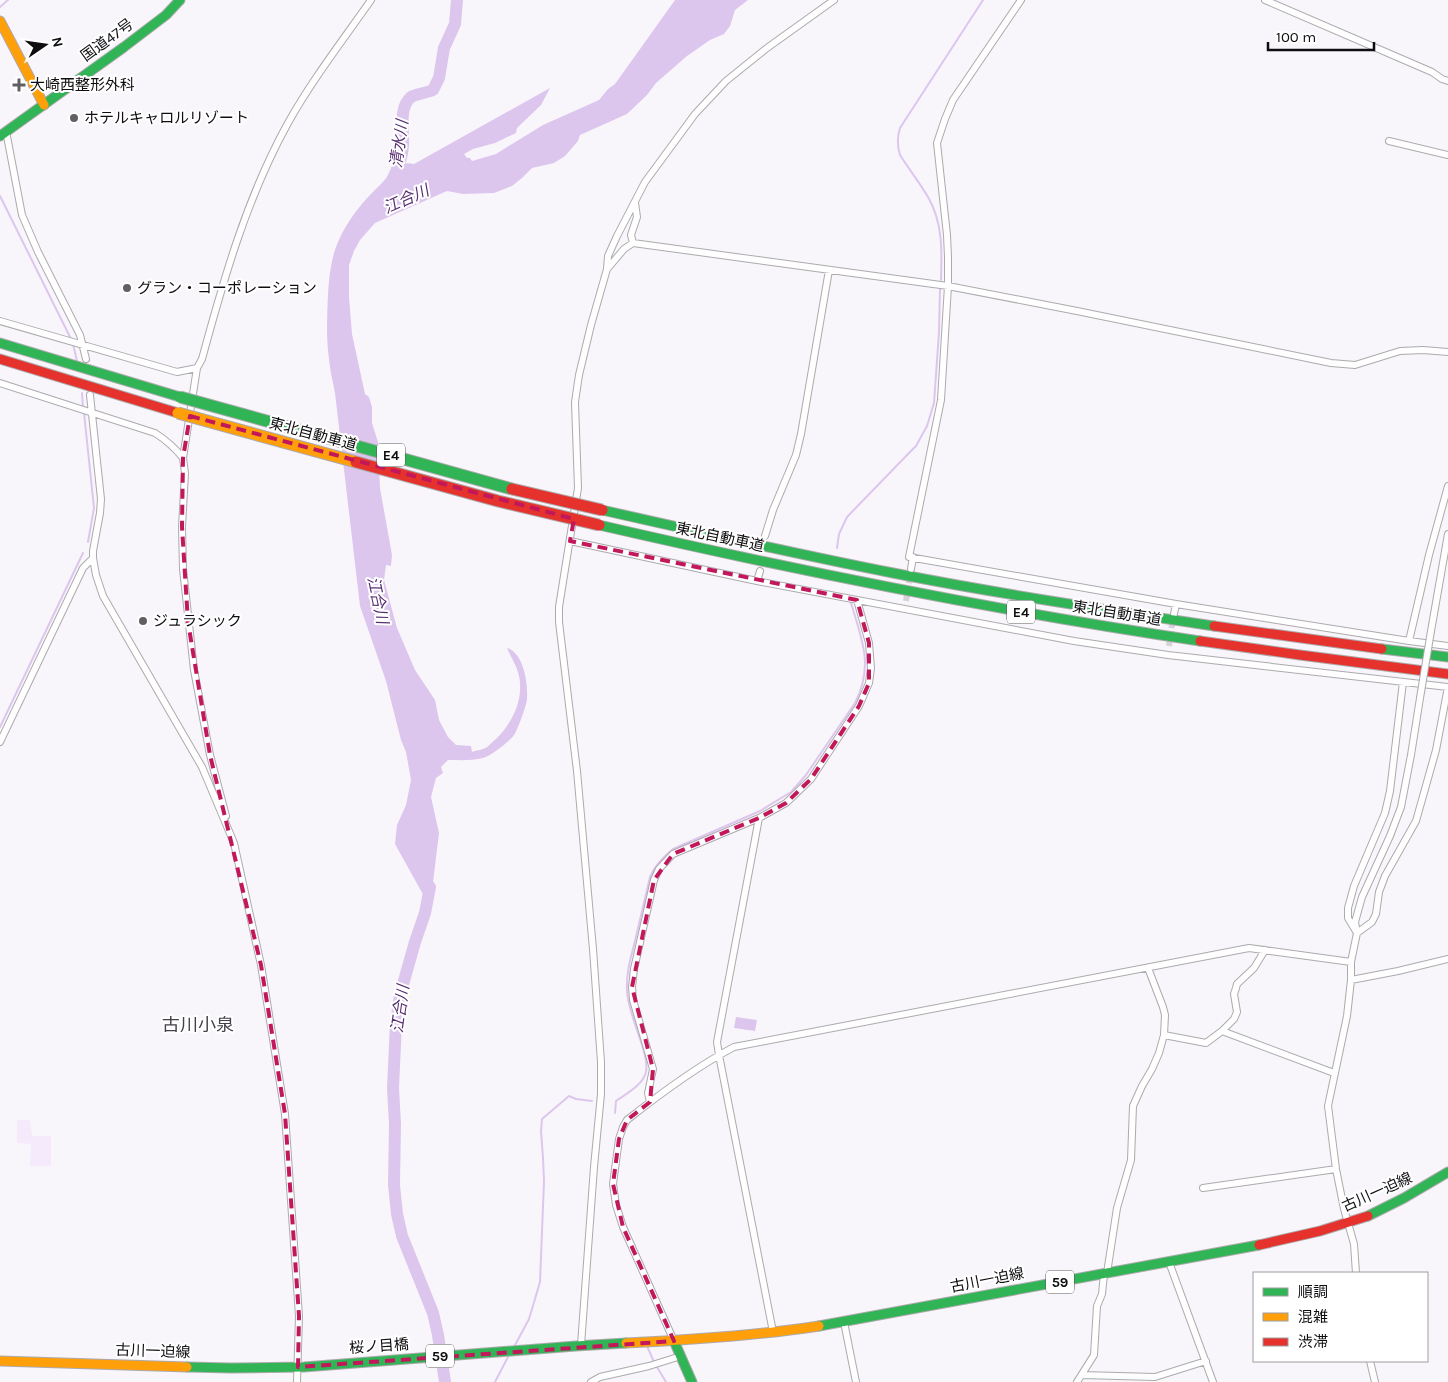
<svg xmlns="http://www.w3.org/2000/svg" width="1448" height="1382" font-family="Karla,'Noto Sans JP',sans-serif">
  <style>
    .green { fill: #f4eafc }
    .water { fill: #dcc6ee }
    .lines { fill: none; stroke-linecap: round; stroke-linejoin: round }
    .stream { stroke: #dcc6ee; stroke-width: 2 }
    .river { stroke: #dcc6ee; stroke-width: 12 }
    .street-tunnel { stroke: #d6d3d8; stroke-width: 6; stroke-dasharray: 6 3; stroke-linecap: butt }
    .street-casing { stroke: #acaaad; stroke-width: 8 }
    .fast-casing { stroke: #acaaad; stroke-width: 11 }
    .slow-casing { stroke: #acaaad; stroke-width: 11 }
    .jam-casing { stroke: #acaaad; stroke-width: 11 }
    .street { stroke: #fefefe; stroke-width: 6 }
    .fast { stroke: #30b455; stroke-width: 9 }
    .slow { stroke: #ff9f0a; stroke-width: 9 }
    .jam { stroke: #e5322d; stroke-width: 9 }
    .street-bridge-casing { stroke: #acaaad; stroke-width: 8; stroke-linecap: butt }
    .fast-bridge-casing { stroke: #acaaad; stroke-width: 13; stroke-linecap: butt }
    .slow-bridge-casing { stroke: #acaaad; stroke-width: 13; stroke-linecap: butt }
    .jam-bridge-casing { stroke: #acaaad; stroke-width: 13; stroke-linecap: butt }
    .street-bridge { stroke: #fefefe; stroke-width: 6 }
    .fast-bridge { stroke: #30b455; stroke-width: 11 }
    .slow-bridge { stroke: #ff9f0a; stroke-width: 11 }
    .jam-bridge { stroke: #e5322d; stroke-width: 11 }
    .marked { fill: none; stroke: #c2185b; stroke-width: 4; stroke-dasharray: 10 6; stroke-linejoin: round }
    .poi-dot { fill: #615f62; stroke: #fff; stroke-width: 2 }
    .labels { text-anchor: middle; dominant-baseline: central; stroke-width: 4; stroke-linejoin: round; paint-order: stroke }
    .shield { fill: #fff; stroke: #575658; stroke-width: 1 }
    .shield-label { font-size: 14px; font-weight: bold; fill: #0f0d10 }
    .street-label { font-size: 15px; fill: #0f0d10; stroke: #fff }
    .poi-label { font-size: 15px; fill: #0f0d10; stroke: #fff; text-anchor: start }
    .water-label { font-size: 16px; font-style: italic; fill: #572f71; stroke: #fff }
    .quarter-label { font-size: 18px; fill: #454148; stroke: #fff }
  </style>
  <rect width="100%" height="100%" fill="#f9f6fb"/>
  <path class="green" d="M17 1120H30L32 1136H51V1166H30L31 1144 17 1143Z"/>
  <path class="water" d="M675 0H748L735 10 730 26 724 34 710 40 687 56 656 83 647 95 627 114 580 135 578 141 565 156 554 163 532 168 522 178 512 186 494 193 463 194 447 191 375 223 360 240 354 251 349 265V297L352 334 365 394 369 397 372 407V423L378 442 380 488 392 555 391 566 386 565 384 580 397 628 415 670 435 700 439 720 448 737 456 745 471 746 472 752C477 750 483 750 487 747 490 745 493 741 496 739 512 723 524 700 519 676 517 666 511 658 507 648 524 653 528 684 527 699 527 704 517 732 514 735 509 742 491 756 483 758 472 761 459 760 448 760L441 767 443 773 436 778 431 797 439 833 430 907 395 844 397 825 406 805 411 780 406 752 401 740 386 681 360 606 335 393C333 382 330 371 329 359 326 338 327 316 328 294 329 277 331 258 338 242 348 219 363 201 381 184 392 173 396 160 414 164L550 88 541 105 517 128 516 133 495 143 473 149 464 154 467 158H470L472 161 496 154 543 125 599 100 608 89 615 84Z
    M736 1017 757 1020 755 1031 734 1028Z"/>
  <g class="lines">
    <path class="stream" d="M0 7 8 0
      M0 196 71 339
      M941 280C942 251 943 223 928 197 919 182 909 169 900 155 897 145 897 137 900 128L983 0
      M73 344 77 361
      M82 393 83 408
      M84 413 94 508 88 542
      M837 548 839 534 847 517 909 453 916 446 927 426 934 403 939 332 940 288
      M0 727 83 553
      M615 1113 616 1101C626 1094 643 1085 646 1072 650 1053 627 1014 627 990 626 973 631 957 635 941 640 920 645 898 650 877 655 865 663 857 673 849L760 811 791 792 806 775 855 703C874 666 862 640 851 603
      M647 1346 654 1362
      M514 1347 529 1319 540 1282 544 1181 543 1158 541 1131 542 1119 569 1096 576 1099 592 1101
      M657 1367 666 1382
      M495 1382 509 1355"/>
    <path class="river" d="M392 180C398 169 402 159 403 146 404 131 398 108 411 97 415 94 427 93 433 90L439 78 444 48 455 24 457 0
      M430 887 425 913 415 942 400 995 396 1023 393 1088 395 1124 394 1185 397 1214 402 1236 433 1313 438 1335 445 1382"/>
    <path class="street-tunnel" d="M906 601 910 575
      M1169 646 1173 617"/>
    <g class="street-casing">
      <path id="street" d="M1021 0 953 100 945 119 937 143 947 235 948 257V286L941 400 909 557 1176 604 1409 641 1448 646
        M1265 0 1432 72 1442 79 1448 81
        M6 131 22 215 38 252 80 335 86 359
        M1389 141 1448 155
        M633 243 948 286 1077 311 1331 363 1355 365 1400 351 1423 350 1448 352
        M608 268 624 249 633 243 631 235 637 217 635 203
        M0 321 177 372 197 368
        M0 383 155 433C166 440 175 448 183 458
        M90 395 101 499 100 513 93 551V558L96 575 103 596 202 767 234 843 261 965 285 1114 299 1316 297 1382
        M765 536 773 510 796 455 801 434 829 270
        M570 541 757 581 1074 641 1168 655 1448 687
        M911 569 913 557
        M757 581 760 571
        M1174 614 1176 604
        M1431 631 1448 534
        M1409 641 1429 555 1448 486
        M1403 682 1390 791 1385 813 1354 886 1348 908V918L1357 933 1372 922 1376 914 1379 892 1385 876 1416 821 1436 750 1448 687
        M0 742 83 568 93 558
        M226 816 210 755 194 670 183 569 182 527 185 473 183 458 197 368 202 359C224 278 247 197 288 123 312 80 343 40 371 0
        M759 818 717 1042 719 1055 773 1332
        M1351 980 1398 971 1448 959
        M1222 1031 1334 1073
        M1164 1035 1206 1043 1222 1031 1234 1019 1237 1012 1234 994 1236 988 1237 984 1254 968 1265 950
        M650 1102 648 1093 653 1069 633 1000 632 987 634 969 654 880 659 869 673 854 759 818 786 803 811 779 859 706 869 683 871 668 869 643 857 600
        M1203 1188 1336 1169
        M1169 1262 1213 1382
        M1107 1273 1117 1208 1131 1160 1133 1106 1142 1086 1152 1069 1159 1053 1164 1035 1165 1015 1163 1007 1148 968
        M1356 1273 1354 1244 1344 1209 1336 1169 1328 1106 1347 1016 1351 980V962L1357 933 1355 922 1362 897 1390 836 1401 807 1411 755 1420 698
        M844 1322 856 1382
        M674 1341 623 1227 616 1205 613 1184 619 1139 623 1127 627 1120C661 1093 696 1067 734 1047L1249 948 1351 962
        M581 1345 594 1167 601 1094V1062L593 949 577 771 559 622V607L578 488 575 402 579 375 591 325 607 269 608 256 617 236 645 182 695 114 726 81 767 48 834 0
        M1370 1361 1375 1382
        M1082 1375 1155 1377 1206 1361
        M591 1382 600 1377 649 1366 681 1356
        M1077 1382 1094 1355 1097 1306 1102 1294 1104 1274"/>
    </g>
    <g class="fast-casing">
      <path id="fast" d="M0 136 124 47 166 15 180 0
        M0 343 180 397
        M602 510C699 532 796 554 893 573 1000 594 1107 610 1214 626
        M599 525C798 571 998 611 1200 641
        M1382 649 1448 657
        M1368 1216 1404 1198 1448 1172
        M819 1326 1259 1245
        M674 1341 692 1382
        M187 1367 231 1368 304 1367 576 1346 626 1343"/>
    </g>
    <g class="slow-casing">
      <path id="slow" d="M0 21 44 105
        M626 1343C690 1340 755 1336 819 1326
        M0 1361 187 1367"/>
    </g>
    <g class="jam-casing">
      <path id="jam" d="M0 359 178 413
        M1214 626 1382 649
        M1200 641 1300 655 1448 674
        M1259 1245 1320 1231 1368 1216"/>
    </g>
    <use href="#street" class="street"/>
    <use href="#fast" class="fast"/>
    <use href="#slow" class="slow"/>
    <use href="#jam" class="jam"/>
    <g class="street-bridge-casing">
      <path id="street-bridge" d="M1420 698 1431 631"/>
    </g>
    <g class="fast-bridge-casing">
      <path id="fast-bridge" d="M180 397 512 489"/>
    </g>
    <g class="slow-bridge-casing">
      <path id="slow-bridge" d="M178 413 356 462"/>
    </g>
    <g class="jam-bridge-casing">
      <path id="jam-bridge" d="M356 462 498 501 599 525
        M512 489 602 510"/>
    </g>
    <use href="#street-bridge" class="street-bridge"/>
    <use href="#fast-bridge" class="fast-bridge"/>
    <use href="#slow-bridge" class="slow-bridge"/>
    <use href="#jam-bridge" class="jam-bridge"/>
  </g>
  <path class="marked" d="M190 416 574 519 570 541 857 600 869 643V683L859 706 811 779 786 803 759 818 673 854 654 880 632 987 653 1069 650 1102 627 1120 619 1139 613 1184 623 1227 674 1341 298 1367 299 1316 285 1114 261 965 210 755 188 622 182 527 183 458Z"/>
  <g class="poi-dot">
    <path d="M16.5 77.5h5v5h5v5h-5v5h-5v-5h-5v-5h5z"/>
    <circle cx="74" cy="118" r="5"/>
    <circle cx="127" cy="288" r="5"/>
    <circle cx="143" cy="621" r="5"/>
  </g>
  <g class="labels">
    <g class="shield">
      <rect x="377" y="443.5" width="28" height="23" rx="4"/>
      <rect x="1007" y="600.5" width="28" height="23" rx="4"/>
      <rect x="1046" y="1270.5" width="28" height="23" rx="4"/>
      <rect x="426" y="1344.5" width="28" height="23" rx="4"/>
    </g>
    <g class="shield-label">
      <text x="391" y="455">E4</text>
      <text x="1021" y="612">E4</text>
      <text x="1060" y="1282">59</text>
      <text x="440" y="1356">59</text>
    </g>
    <g class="street-label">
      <text transform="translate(107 40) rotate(-36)">国道47号</text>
      <text transform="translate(313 434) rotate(15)">東北自動車道</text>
      <text transform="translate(720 537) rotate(12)">東北自動車道</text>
      <text transform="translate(1117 613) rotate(9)">東北自動車道</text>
      <text transform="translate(1377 1192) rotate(-24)">古川一迫線</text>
      <text transform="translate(987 1280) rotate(-11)">古川一迫線</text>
      <text transform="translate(379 1346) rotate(-4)">桜ノ目橋</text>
      <text transform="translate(153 1351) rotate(2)">古川一迫線</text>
    </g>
    <g class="poi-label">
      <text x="30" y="85">大崎西整形外科</text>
      <text x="84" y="118">ホテルキャロルリゾート</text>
      <text x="137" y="288">グラン・コーポレーション</text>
      <text x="153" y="621">ジュラシック</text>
    </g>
    <g class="water-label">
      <text transform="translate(399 144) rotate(-82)">清水川</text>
      <text transform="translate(406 199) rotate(-24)">江合川</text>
      <text transform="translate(378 600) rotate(78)">江合川</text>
      <text transform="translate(400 1009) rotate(-82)">江合川</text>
    </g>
    <g class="quarter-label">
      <text x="198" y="1025">古川小泉</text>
    </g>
  </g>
  <rect x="1253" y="1272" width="175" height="90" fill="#ffffff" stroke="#9f9e9f"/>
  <rect x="1263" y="1288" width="25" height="8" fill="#30b455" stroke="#9f9e9f"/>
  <text x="1298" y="1297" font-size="15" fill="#0f0d10">順調</text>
  <rect x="1263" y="1313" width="25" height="8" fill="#ff9f0a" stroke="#9f9e9f"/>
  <text x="1298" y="1322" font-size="15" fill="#0f0d10">混雑</text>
  <rect x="1263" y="1338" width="25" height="8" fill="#e5322d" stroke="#9f9e9f"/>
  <text x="1298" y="1347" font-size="15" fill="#0f0d10">渋滞</text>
  <g transform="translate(45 45) rotate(77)" stroke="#ffffff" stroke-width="4" paint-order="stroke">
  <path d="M0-4L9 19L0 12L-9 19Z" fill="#0f0d10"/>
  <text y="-8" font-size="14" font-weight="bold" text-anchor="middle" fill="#0f0d10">N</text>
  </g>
  <path d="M1268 42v8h106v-8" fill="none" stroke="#0f0d10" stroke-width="2.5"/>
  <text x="1276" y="42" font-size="15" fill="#0f0d10" stroke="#ffffff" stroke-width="4" paint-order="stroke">100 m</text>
</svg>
